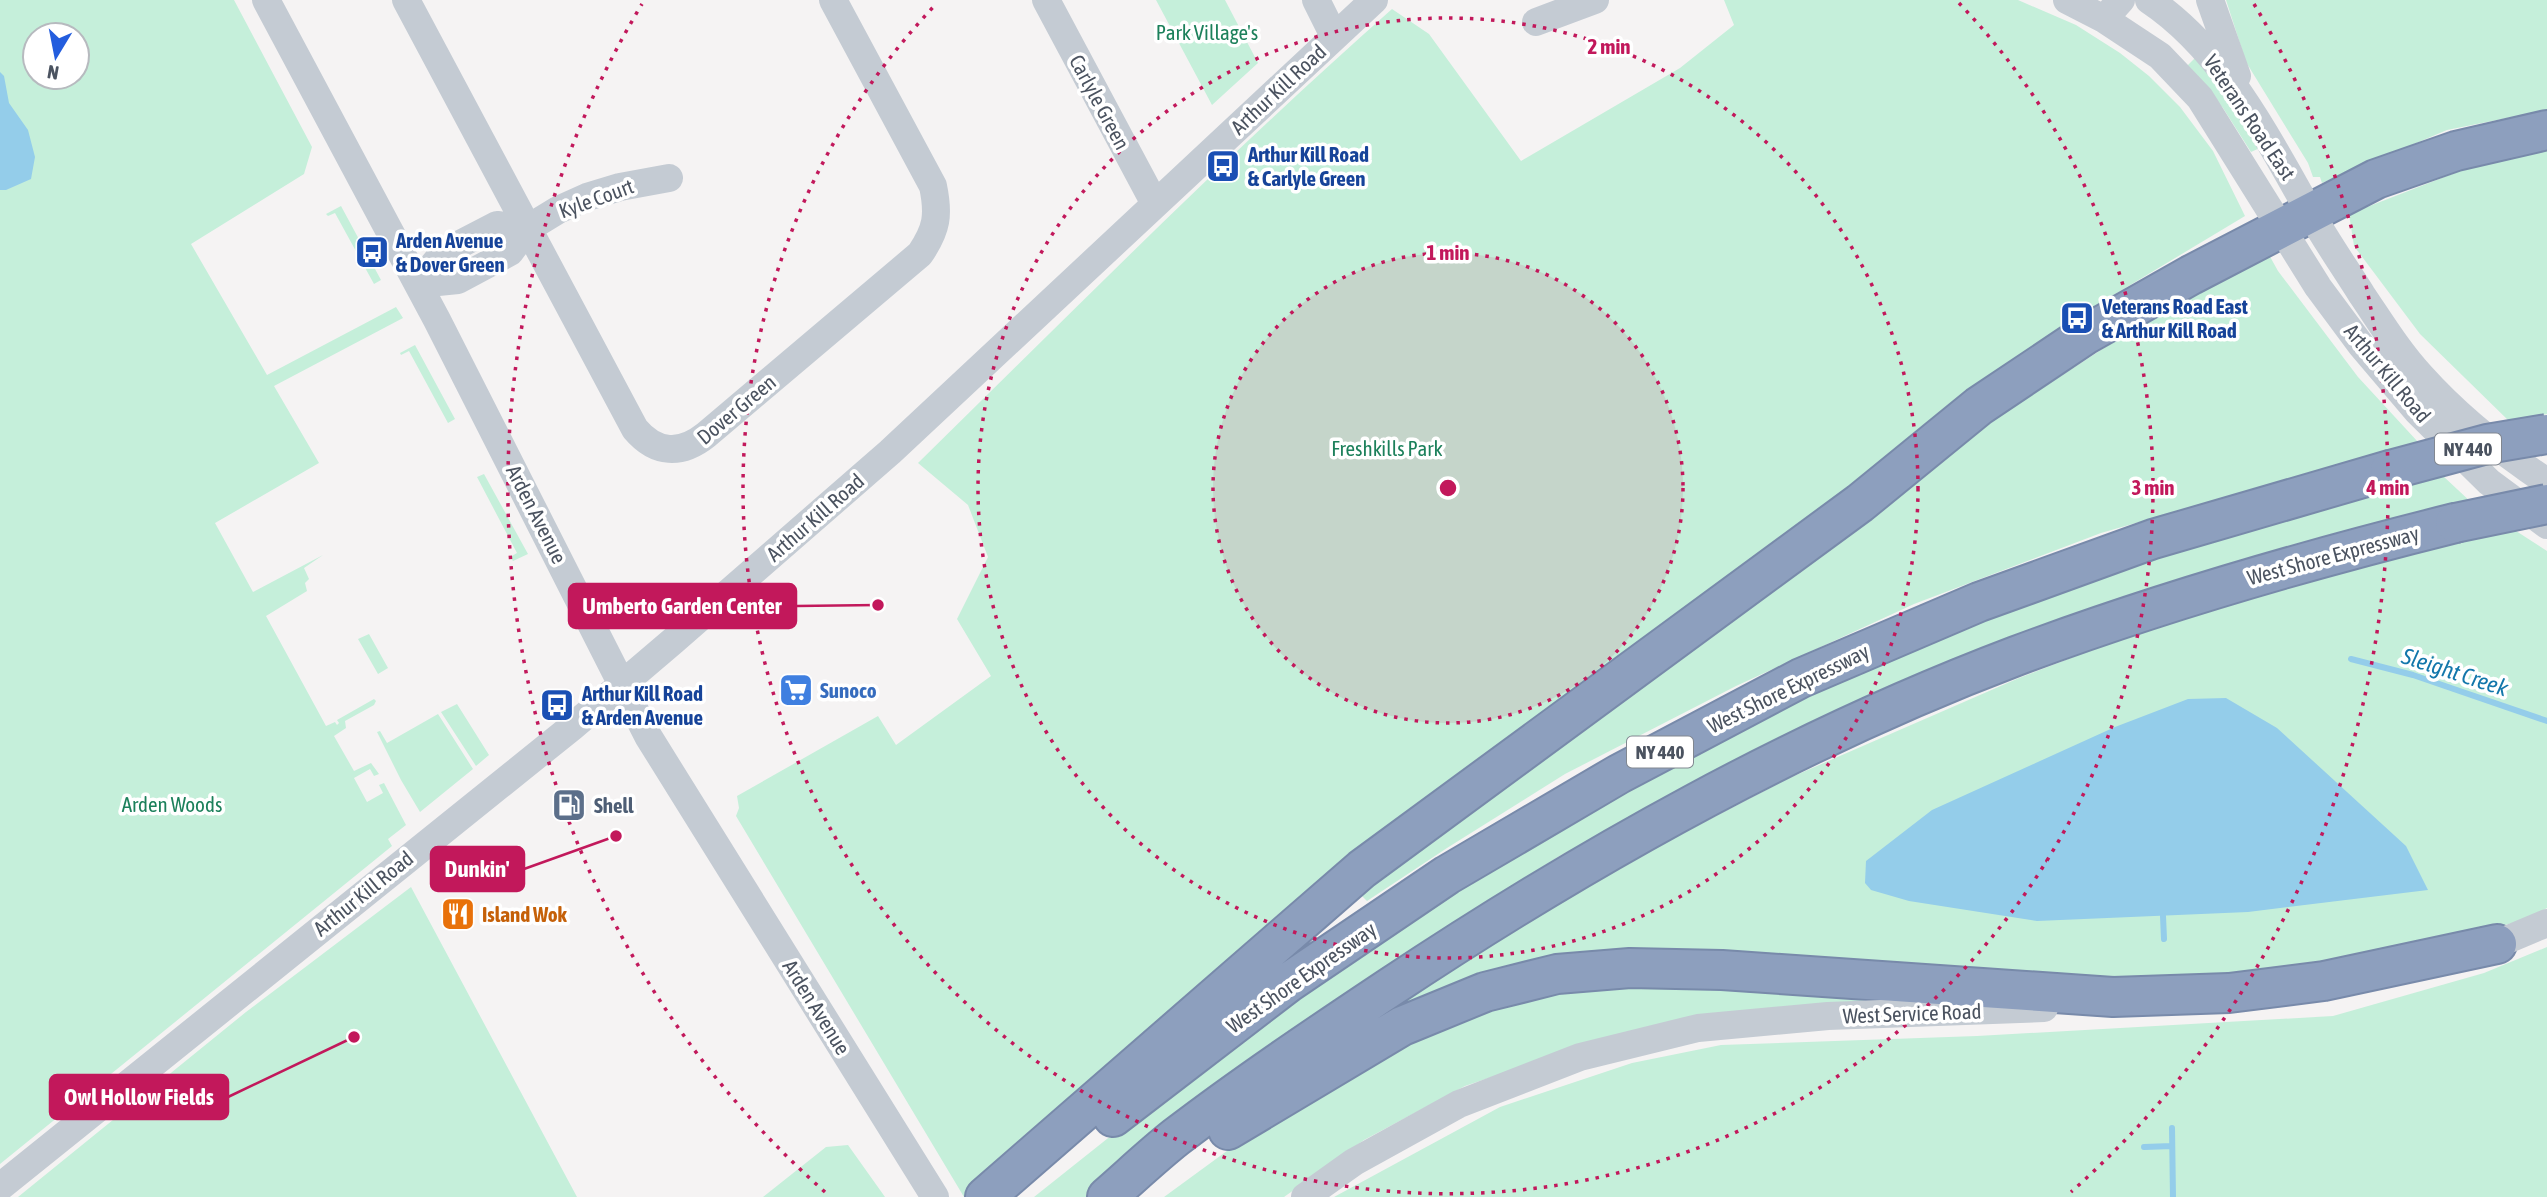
<svg xmlns="http://www.w3.org/2000/svg" width="2547" height="1197" font-family="'Asap Condensed',sans-serif">
  <style>
    .green { fill: #c5efda; fill-rule: evenodd }
    .water { fill: #94cdea }
    .lines { fill: none; stroke-linecap: round; stroke-linejoin: round }
    .stream { stroke: #94cdea; stroke-width: 6 }
    .highway-casing { stroke: #788aaa; stroke-width: 42 }
    .minor { stroke: #c4cbd3; stroke-width: 28 }
    .highway { stroke: #8d9fbe; stroke-width: 38 }
    .highway-bridge-casing { stroke: #788aaa; stroke-width: 42; stroke-linecap: butt }
    .highway-bridge { stroke: #8d9fbe; stroke-width: 38 }
    .ring { fill: none; stroke: #c2185b; stroke-width: 3.5; stroke-dasharray: 3.5 7 }
    .labels { text-anchor: middle; dominant-baseline: central; stroke-width: 7; stroke-linejoin: round; paint-order: stroke }
    .shield { fill: #fff; stroke: #818790; stroke-width: 2 }
    .shield-label { font-size: 19px; font-weight: bold; fill: #4b5360 }
    .park-label { font-size: 21px; fill: #1c805b; stroke: #fff }
    .street-label { font-size: 21px; fill: #4b5360; stroke: #fff }
    .transit-label { font-size: 21px; font-weight: bold; fill: #164399; stroke: #fff; text-anchor: start }
    .shop-label { font-size: 21px; font-weight: bold; fill: #366cbe; stroke: #fff; text-anchor: start }
    .service-label { font-size: 21px; font-weight: bold; fill: #4e5e75; stroke: #fff; text-anchor: start }
    .food-label { font-size: 21px; font-weight: bold; fill: #c56008; stroke: #fff; text-anchor: start }
    .water-label { font-size: 23px; font-style: italic; fill: #1377ab; stroke: #fff }
    .centre { fill: #c2185b; stroke: #fff; stroke-width: 3.5 }
    .ring-label { font-size: 21px; text-anchor: middle; font-weight: bold; fill: #c2185b; stroke: #fff; stroke-width: 7; stroke-linejoin: round; paint-order: stroke }
    .leader { fill: none; stroke: #c2185b; stroke-width: 2.5 }
    .callout-dot { fill: #c2185b; stroke: #fff; stroke-width: 2.5 }
    .callout { fill: #c2185b; stroke: #c2185b; stroke-width: 2.5 }
    .callout-label { font-size: 23px; text-anchor: middle; font-weight: bold; fill: #fff }
  </style>
  <rect width="100%" height="100%" fill="#f5f3f3"/>
  <path class="green" d="M0 0H234L312 147 304 174 191 244 267 375 396 307 403 318 274 386 319 463 215 523 253 592 323 555 304 568 309 579 305 583 307 591 266 616 326 726 335 722 337 725 339 723 337 720 374 699 376 701 374 705 345 721 346 728 334 736 354 771 371 763 379 774 374 776 370 769 354 778 367 802 383 793 379 785 384 783 406 825 388 839 392 846 0 1164ZM35 35H77V77H35Z
    M1156 0H1225L1258 63 1212 105Z
    M1724 0H2018L2076 25 2120 53 2149 76 2180 107 2213 151 2245 216 2067 323 2070 331 1063 1110 964 1197 736 816 739 808 737 796 878 716 896 745 991 676 957 619 988 557 968 505 918 463C1074 310 1228 154 1392 9L1429 34 1521 161 1680 68 1734 25Z
    M2226 0H2547V110L2447 130 2322 183 2320 177H2313L2308 163 2246 62Z
    M2195 58 2231 99 2262 147 2251 152 2223 108 2187 66Z
    M2547 150V414L2510 422 2420 334 2354 246 2349 214 2483 162Z
    M341 206 381 280 374 284 335 213 328 216 326 214Z
    M2262 251 2268 253 2278 271 2358 377 2418 442 2101 533 1914 604 1736 686 1565 774 1447 848 1367 901 1360 894 2004 413 2121 337Z
    M415 345 455 419 448 423 409 351 401 355 400 353Z
    M484 474 528 554 513 561 510 557 517 553 477 477Z
    M2443 476 2472 503 1756 755 1561 855 1380 970 1236 1079 1090 1197H1034L1225 1045 1368 940 1738 722 1958 624 2168 546 2387 487Z
    M2513 529 2547 551V908L2528 919 2338 968 2182 982 1783 967 1395 1010 1416 992 1610 871 1787 779 2019 678 2208 605Z
    M369 634 388 668 378 674 358 639Z
    M457 704 489 755 476 766 441 712Z
    M438 714 473 769 420 812 401 780 377 732 380 731 387 743Z
    M411 887 577 1197H18L246 1012Z
    M2547 947V1197H1334L1500 1107 1632 1063 1721 1045 1977 1036 2333 1016 2484 973Z
    M1563 983 1928 996 1606 1038 1465 1086 1364 1140 1284 1197H1164L1231 1148 1438 1027Z
    M848 1145 885 1197H763L826 1147Z"/>
  <path class="water" d="M0 72 4 76 9 103 28 130 35 157 31 179 6 190H0Z
    M2226 698 2277 728 2406 846 2428 890 2248 912 2037 921 1909 901 1871 890 1865 883 1866 861 1932 810 2115 727 2188 699Z"/>
  <g class="lines">
    <path class="stream" d="M2351 659 2413 675 2547 721
      M2163 916 2164 939
      M2172 1128 2173 1197
      M2144 1147 2172 1146"/>
    <g class="highway-casing">
      <path id="highway" d="M1113 1117 1289 982 1447 875 1619 774 1801 678 1979 602 2153 539 2390 470
        M1228 1130 1402 1026 1485 992 1557 974 1630 968 1722 970 2113 997 2229 993 2324 981 2497 944
        M985 1197 1362 869 1860 503 1979 406 2085 335 2191 275 2376 179 2456 151 2547 130
        M1107 1197C1130 1177 1152 1156 1176 1137 1244 1085 1317 1036 1389 988 1586 857 1794 740 2016 656 2160 602 2306 560 2455 523"/>
    </g>
    <path class="minor" d="M266 0 437 320 648 736 935 1197
      M406 0 635 429C656 454 681 455 706 435L920 254C937 229 939 215 933 186L833 0
      M1046 0 1155 204
      M1316 0 1334 36
      M2067 0 2104 19 2160 56 2200 98 2318 287 2361 345 2417 411 2489 482 2547 525
      M2149 0C2224 50 2267 138 2311 214 2327 242 2345 268 2362 295 2381 323 2398 351 2421 376 2457 416 2502 452 2547 482
      M2210 0 2237 76
      M2104 19 2121 0
      M1536 22 1595 0
      M418 284 458 280 510 252 527 229 558 210 587 197 620 187 669 178
      M418 284 443 253 497 225 527 229
      M2478 950 2497 944 2547 923
      M0 1187 572 727 673 641 890 452 1374 0
      M1305 1197 1354 1162 1459 1104 1580 1057 1698 1028 1828 1016 2044 1008"/>
    <use href="#highway" class="highway"/>
    <g class="highway-bridge-casing">
      <path id="highway-bridge" d="M2390 470 2487 444 2547 434
        M2455 523 2547 504"/>
    </g>
    <use href="#highway-bridge" class="highway-bridge"/>
  </g>
  <circle cx="1448" cy="488" r="235" fill="#c2185b" fill-opacity=".12"/>
  <g class="ring">
    <circle cx="1448" cy="488" r="235"/>
    <circle cx="1448" cy="488" r="470"/>
    <path d="M1959 3A705 705 0 1 1 937 3"/>
    <path d="M825 1192A940 940 0 0 1 642 4M2254 4A940 940 0 0 1 2071 1192"/>
  </g>
  <defs>
    <g id="bus-square" transform="scale(1.75)"><rect x="-9" y="-9" width="18" height="18" rx="4" fill="#1a4fb4" stroke="#fff"/><path d="M-5-6H5V4H4V6H2V4H-2V6H-4V4H-5ZM-3.5-4V0h7V-4ZM-3.5 1.2v1.5H-2V1.2ZM2 1.2v1.5H3.5V1.2Z" fill="#fff"/></g>
    <g id="supermarket-square" transform="scale(1.75)"><rect x="-9" y="-9" width="18" height="18" rx="4" fill="#3f7fe0" stroke="#fff"/><path d="M-6-5.5h2.5l.6 2H6L4.5 2H-2.5L-4.4-4H-6ZM-1.5 3.2a1.3 1.3 0 1 0 .1 0ZM3 3.2a1.3 1.3 0 1 0 .1 0Z" fill="#fff"/></g>
    <g id="fuel-square" transform="scale(1.75)"><rect x="-9" y="-9" width="18" height="18" rx="4" fill="#5c6f8a" stroke="#fff"/><path d="M-5.5-6h7V0h2V4h1.3V-2.5L3-4.5l.8-.8L6-3V5H2.5V1h-1V6h-7ZM-4.2-4.7v3.2H.2V-4.7Z" fill="#fff"/></g>
    <g id="restaurant-square" transform="scale(1.75)"><rect x="-9" y="-9" width="18" height="18" rx="4" fill="#e8710a" stroke="#fff"/><path d="M-5-6h1v4h1v-4h1v4h1v-4h1v5L-1.5 .5V6h-2V.5L-5-1ZM5-6V6H3V1.5H1.5Q1.5-4 5-6Z" fill="#fff"/></g>
  </defs>
  <g fill-rule="evenodd">
    <use href="#bus-square" x="1223" y="166"/>
    <use href="#bus-square" x="372" y="252"/>
    <use href="#bus-square" x="2077" y="318"/>
    <use href="#supermarket-square" x="796" y="690"/>
    <use href="#bus-square" x="557" y="705"/>
    <use href="#fuel-square" x="569" y="805"/>
    <use href="#restaurant-square" x="458" y="914"/>
  </g>
  <g class="labels">
    <g class="shield">
      <rect x="2435" y="433.5" width="66" height="31" rx="5"/>
      <rect x="1627" y="736.5" width="66" height="31" rx="5"/>
    </g>
    <g class="shield-label">
      <text x="2468" y="449">NY 440</text>
      <text x="1660" y="752">NY 440</text>
    </g>
    <g class="park-label">
      <text x="1207" y="32">Park Village's</text>
      <text x="1387" y="448">Freshkills Park</text>
      <text x="172" y="804">Arden Woods</text>
    </g>
    <g class="street-label">
      <text transform="translate(1278 89) rotate(-43)">Arthur Kill Road</text>
      <text transform="translate(1100 102) rotate(62)">Carlyle Green</text>
      <text transform="translate(2250 117) rotate(56)">Veterans Road East</text>
      <text transform="translate(596 198) rotate(-20)">Kyle Court</text>
      <text transform="translate(2388 373) rotate(50)">Arthur Kill Road</text>
      <text transform="translate(736 409) rotate(-40)">Dover Green</text>
      <text transform="translate(537 514) rotate(63)">Arden Avenue</text>
      <text transform="translate(815 517) rotate(-41)">Arthur Kill Road</text>
      <text transform="translate(2333 555) rotate(-15)">West Shore Expressway</text>
      <text transform="translate(1788 688) rotate(-26)">West Shore Expressway</text>
      <text transform="translate(363 893) rotate(-39)">Arthur Kill Road</text>
      <text transform="translate(1301 977) rotate(-35)">West Shore Expressway</text>
      <text transform="translate(817 1007) rotate(58)">Arden Avenue</text>
      <text transform="translate(1912 1013) rotate(-2)">West Service Road</text>
    </g>
    <g class="transit-label">
      <text x="1248" y="154">Arthur Kill Road<tspan x="1248" dy="24">&amp; Carlyle Green</tspan></text>
      <text x="396" y="240">Arden Avenue<tspan x="396" dy="24">&amp; Dover Green</tspan></text>
      <text x="2102" y="306">Veterans Road East<tspan x="2102" dy="24">&amp; Arthur Kill Road</tspan></text>
      <text x="582" y="693">Arthur Kill Road<tspan x="582" dy="24">&amp; Arden Avenue</tspan></text>
    </g>
    <g class="shop-label">
      <text x="820" y="690">Sunoco</text>
    </g>
    <g class="service-label">
      <text x="594" y="805">Shell</text>
    </g>
    <g class="food-label">
      <text x="482" y="914">Island Wok</text>
    </g>
    <g class="water-label">
      <text transform="translate(2455 672) rotate(18)">Sleight Creek</text>
    </g>
  </g>
  <circle cx="1448" cy="488" r="10" class="centre"/>
  <g class="ring-label">
    <text x="1609" y="54">2 min</text>
    <text x="1448" y="260">1 min</text>
    <text x="2153" y="495">3 min</text>
    <text x="2388" y="495">4 min</text>
  </g>
  <path class="leader" d="M878 605L796 606M616 836L524 869M354 1037L228 1097"/>
  <g class="callout-dot">
    <circle cx="878" cy="605" r="7"/>
    <circle cx="616" cy="836" r="7"/>
    <circle cx="354" cy="1037" r="7"/>
  </g>
  <g class="callout">
    <rect x="569" y="584" width="227" height="44" rx="7"/>
    <rect x="431" y="847" width="93" height="44" rx="7"/>
    <rect x="50" y="1075" width="178" height="44" rx="7"/>
  </g>
  <g class="callout-label">
    <text x="682" y="614">Umberto Garden Center</text>
    <text x="477" y="877">Dunkin'</text>
    <text x="139" y="1105">Owl Hollow Fields</text>
  </g>
  <g transform="translate(56 56) rotate(190)"><circle r="33" fill="#ffffff" stroke="#b7babf" stroke-width="2"/>
  <path d="M0-5L12 26L0 18L-12 26Z" fill="#235dde"/>
  <text y="-10" font-size="19" font-weight="bold" text-anchor="middle" fill="#4b5360">N</text>
  </g>
</svg>
